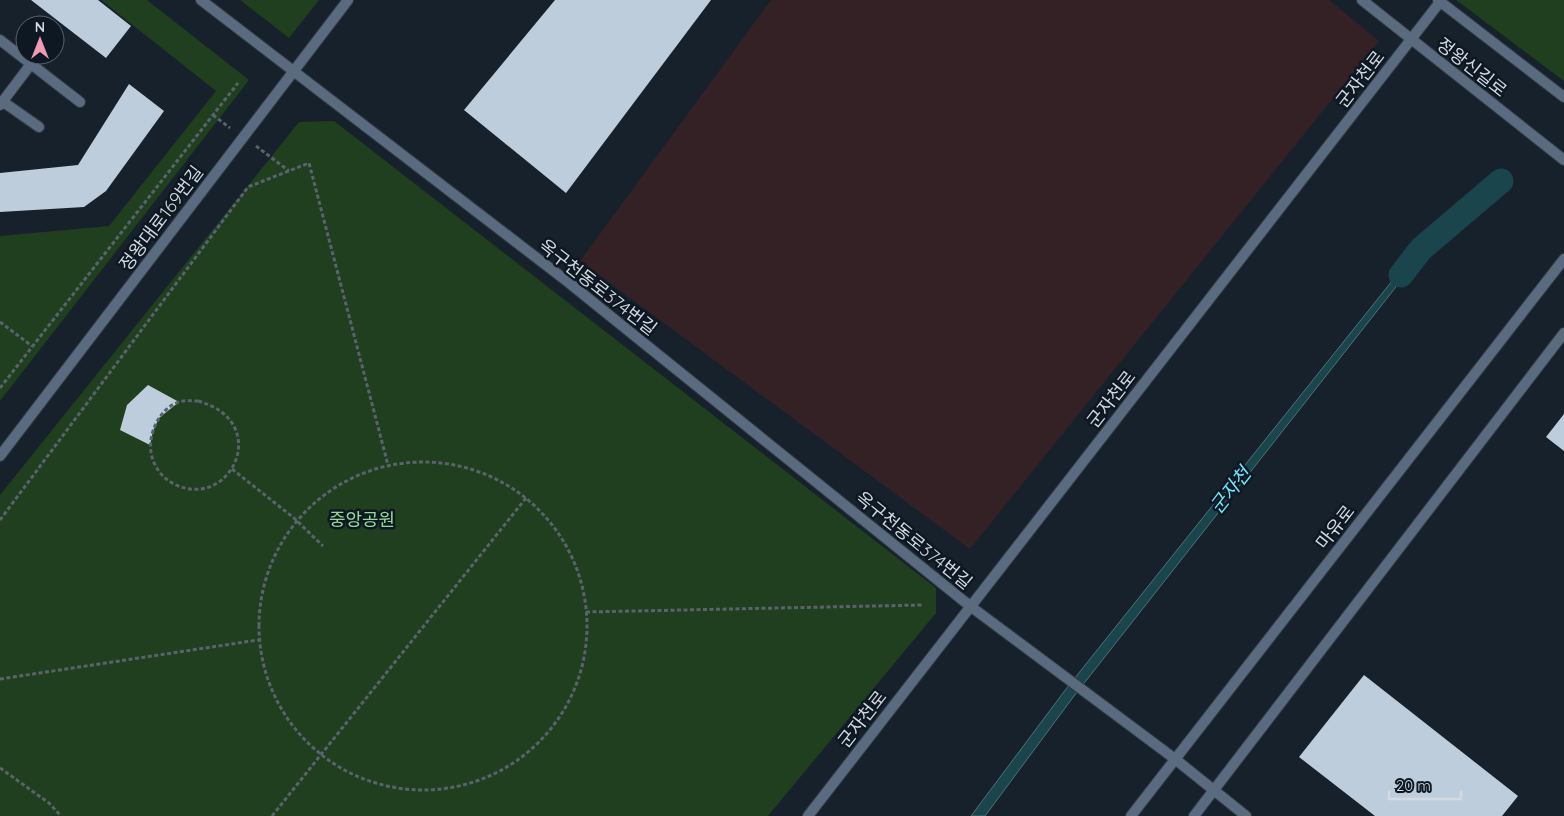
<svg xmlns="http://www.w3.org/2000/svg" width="1564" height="816" font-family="Quicksand,'Noto Sans KR',sans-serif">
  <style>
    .medical { fill: #342125 }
    .green { fill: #1f3f1f }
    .water { fill: #1a454d; stroke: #517179 }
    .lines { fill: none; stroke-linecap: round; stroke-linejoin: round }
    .canal { stroke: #1a454d; stroke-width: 25 }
    .building { fill: #becddc }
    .service-casing { stroke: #303b45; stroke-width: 12 }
    .minor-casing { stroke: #303b45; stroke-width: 12 }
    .tertiary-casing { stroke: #303b45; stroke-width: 12 }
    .path { stroke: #59636d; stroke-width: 3; stroke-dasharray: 4 2.5; stroke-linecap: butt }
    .service { stroke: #5b6b7f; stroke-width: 10 }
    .minor { stroke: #5b6b7f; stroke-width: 10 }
    .tertiary { stroke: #5b6b7f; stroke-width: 10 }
    .labels { text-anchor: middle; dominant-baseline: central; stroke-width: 5; stroke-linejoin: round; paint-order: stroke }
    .street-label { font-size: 18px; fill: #d2d9e1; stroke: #0d1823 }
    .park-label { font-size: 18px; fill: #98d896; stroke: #0d1823 }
    .water-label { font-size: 19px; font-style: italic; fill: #6fe7fb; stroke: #0d1823 }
  </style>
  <rect width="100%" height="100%" fill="#16212c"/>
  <path class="medical" d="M771 0H1329L1379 41 970 549 580 261Z"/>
  <path class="green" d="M101 0H147L249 80 0 401V236L109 226 216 91Z
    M240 0H319L289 38Z
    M1456 0H1564V81Z
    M334 121 936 588V613L768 816H0V495L299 122Z"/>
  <path class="water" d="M1420 246 1425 250 1074 696 985 816H971L1066 689Z"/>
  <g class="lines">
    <path class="canal" d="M1401 275 1421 249 1501 181"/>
  </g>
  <path class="building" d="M31 0H98L131 26 106 58Z
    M555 0H711L566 193 464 110Z
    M129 84 164 111 106 191 84 207 0 212V173L78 165Z
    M148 385 179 402 159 418 153 431 150 445 120 430 127 405Z
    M1564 414V451L1546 437Z
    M1364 675 1518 796 1502 816H1375L1299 757Z"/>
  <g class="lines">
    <g class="service-casing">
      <path id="service" d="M0 40 31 64 0 105
        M31 64 80 102
        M2 101 39 127"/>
    </g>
    <g class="minor-casing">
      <path id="minor" d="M970 606 1175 759 1246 816"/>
    </g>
    <g class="tertiary-casing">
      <path id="tertiary" d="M201 0 568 282 970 606
        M1362 0 1564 160
        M1438 0 1564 97
        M0 456 348 0
        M808 816 1440 2
        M1131 816 1564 259
        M1194 816 1564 333"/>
    </g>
    <path class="path" d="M213 115 230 128
      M256 146 289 171
      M0 322 32 346
      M0 388 238 83
      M198 401C274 422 230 512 174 484 162 478 153 466 151 452 148 433 160 408 179 402 185 400 193 401 198 401Z
      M259 626a164 164 0 1 1 328 0a164 164 0 1 1-328 0Z
      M232 469 294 518 323 546
      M0 520 248 187 309 163 388 465
      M586 612 922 605
      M0 679 258 640
      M0 768 49 803 61 816
      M272 816 526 498"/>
    <use href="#service" class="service"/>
    <use href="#minor" class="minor"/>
    <use href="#tertiary" class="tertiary"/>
  </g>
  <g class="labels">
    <g class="street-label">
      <text transform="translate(1472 67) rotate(38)">정왕신길로</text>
      <text transform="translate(1360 79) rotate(-52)">군자천로</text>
      <text transform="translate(161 218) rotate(-53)">정왕대로169번길</text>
      <text transform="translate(598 287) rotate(38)">옥구천동로374번길</text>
      <text transform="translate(1111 399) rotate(-52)">군자천로</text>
      <text transform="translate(1335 527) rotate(-52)">마유로</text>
      <text transform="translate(914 540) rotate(39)">옥구천동로374번길</text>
      <text transform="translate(862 719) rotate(-52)">군자천로</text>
    </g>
    <g class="park-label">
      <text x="362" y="519">중앙공원</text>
    </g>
    <g class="water-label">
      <text transform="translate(1230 490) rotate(-52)">군자천</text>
    </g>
  </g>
  <g transform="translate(40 40)"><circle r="24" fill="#0d1823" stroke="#5c656f"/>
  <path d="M0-4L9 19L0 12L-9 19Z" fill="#f19ab3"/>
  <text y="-8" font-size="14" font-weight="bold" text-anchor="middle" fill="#d2d9e1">N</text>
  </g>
  <path d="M1389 791v8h72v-8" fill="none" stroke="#d2d9e1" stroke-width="2.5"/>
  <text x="1396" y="791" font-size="15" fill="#d2d9e1" stroke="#0d1823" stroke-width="4" paint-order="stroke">20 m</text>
</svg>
